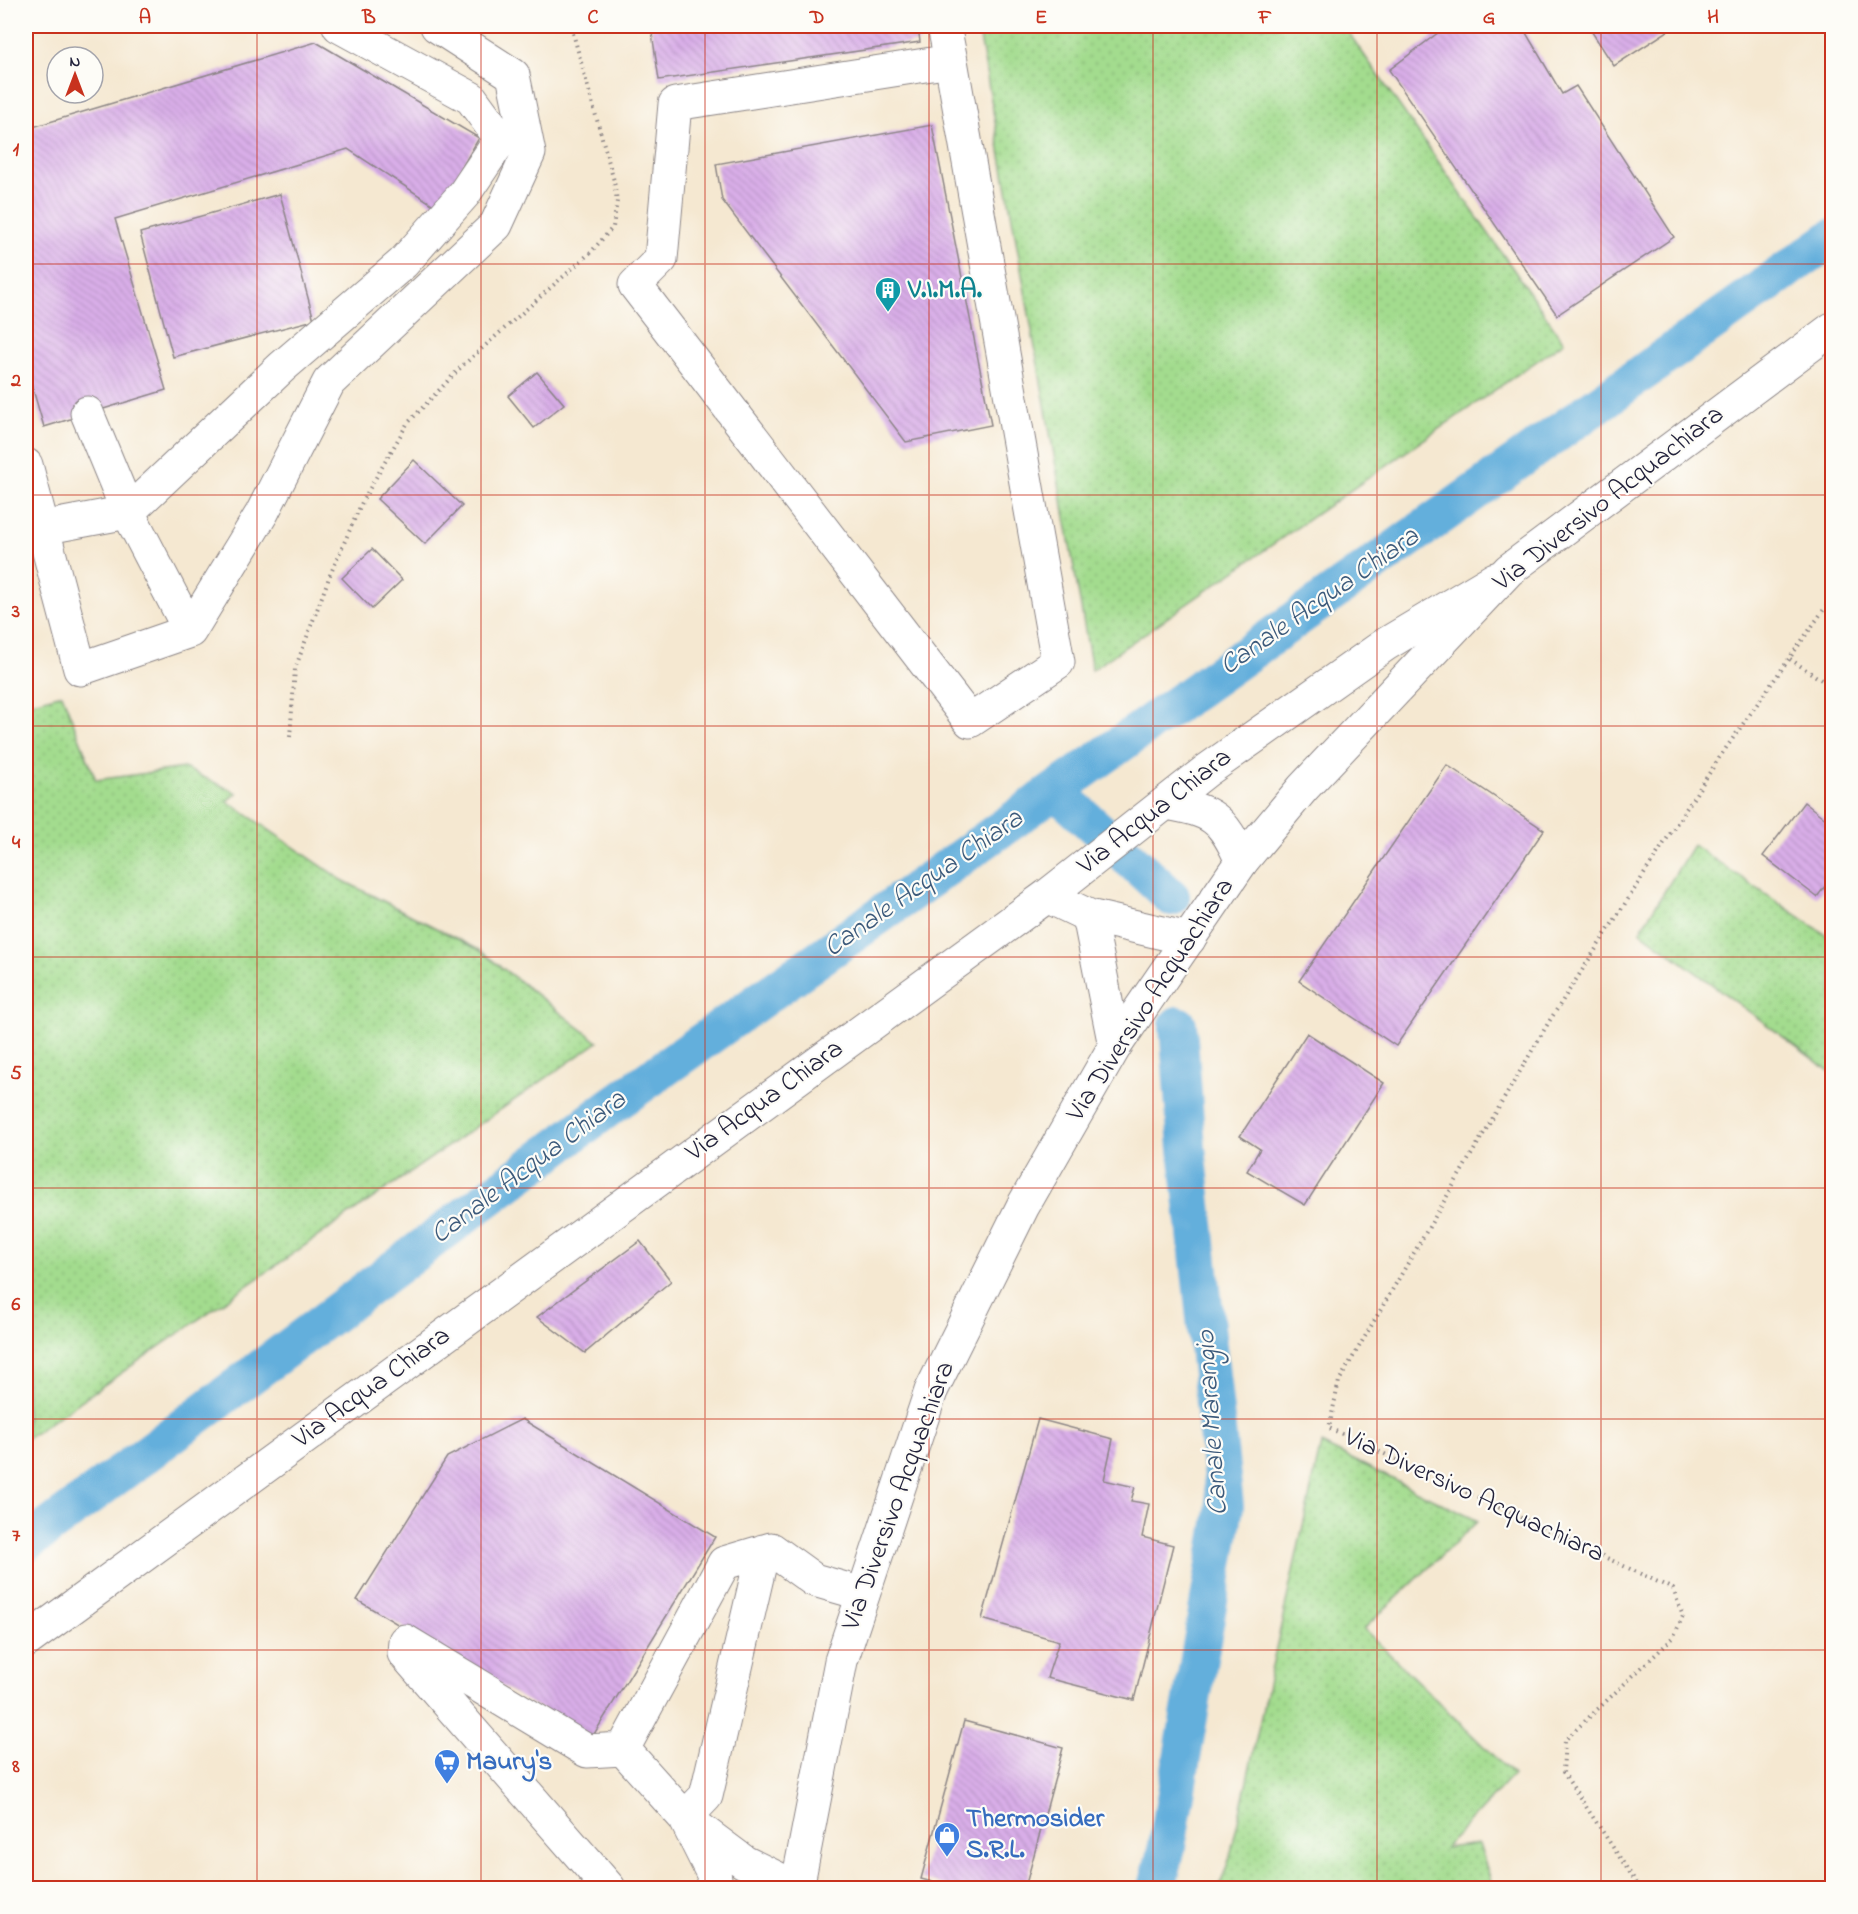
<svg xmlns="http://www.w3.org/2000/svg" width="1858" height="1914" font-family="'Indie Flower',sans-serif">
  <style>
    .grass { fill: url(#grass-dots); stroke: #627f64; stroke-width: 1.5 }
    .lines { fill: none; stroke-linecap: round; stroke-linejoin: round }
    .canal { stroke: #64afdc; stroke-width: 38 }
    .building { fill: url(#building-back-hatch) }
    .minor-casing { stroke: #8c8586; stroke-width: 35 }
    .major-casing { stroke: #8c8586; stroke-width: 35 }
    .path { stroke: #8c8586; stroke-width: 4; stroke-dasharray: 1.5 4.5; stroke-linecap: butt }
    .minor { stroke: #fff; stroke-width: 33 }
    .major { stroke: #fff; stroke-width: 33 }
    .grid { fill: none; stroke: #c8321e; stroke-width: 1.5; stroke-opacity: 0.55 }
    .labels { text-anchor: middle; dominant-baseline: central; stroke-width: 4.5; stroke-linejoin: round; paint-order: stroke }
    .culture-label { font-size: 27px; font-weight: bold; fill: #0d838f; stroke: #fdfcf7; text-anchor: start }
    .street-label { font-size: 27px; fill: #22223b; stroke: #fdfcf7 }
    .shop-label { font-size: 27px; font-weight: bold; fill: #366cbe; stroke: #fdfcf7; text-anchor: start }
    .water-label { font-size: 28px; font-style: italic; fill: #3c5a7b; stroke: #fdfcf7 }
    .neatline { fill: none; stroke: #c8321e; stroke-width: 2 }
    .grid-label { font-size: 20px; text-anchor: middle; font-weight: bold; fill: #c8321e }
  </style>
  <defs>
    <pattern id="grass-dots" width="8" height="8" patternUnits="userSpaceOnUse" patternTransform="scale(1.5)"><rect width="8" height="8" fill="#a3dc8e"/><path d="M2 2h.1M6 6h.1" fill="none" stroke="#8cbc7b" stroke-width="1.8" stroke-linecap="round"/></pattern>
    <pattern id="building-back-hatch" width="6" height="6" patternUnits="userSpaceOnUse" patternTransform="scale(1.5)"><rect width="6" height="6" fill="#d9aee8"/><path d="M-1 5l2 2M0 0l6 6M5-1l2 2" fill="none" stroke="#ba95c8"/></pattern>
  </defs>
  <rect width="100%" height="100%" fill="#fdfcf7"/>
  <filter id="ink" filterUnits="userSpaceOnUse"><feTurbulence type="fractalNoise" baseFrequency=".0167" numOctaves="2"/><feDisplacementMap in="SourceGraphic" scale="12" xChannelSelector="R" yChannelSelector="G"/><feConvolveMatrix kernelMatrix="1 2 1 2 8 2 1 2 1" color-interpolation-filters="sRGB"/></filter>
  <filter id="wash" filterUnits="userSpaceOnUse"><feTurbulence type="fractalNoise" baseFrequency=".008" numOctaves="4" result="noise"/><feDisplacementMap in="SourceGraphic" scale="24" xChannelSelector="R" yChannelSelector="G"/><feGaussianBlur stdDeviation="1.35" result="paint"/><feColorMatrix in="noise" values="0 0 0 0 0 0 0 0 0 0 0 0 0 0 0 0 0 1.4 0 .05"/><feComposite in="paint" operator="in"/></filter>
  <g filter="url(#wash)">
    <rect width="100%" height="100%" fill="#f5e8d1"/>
    <path class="grass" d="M978 26H1344L1564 342 1092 670Z
      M62 694 96 780 184 768 237 793 227 801 342 880 479 950 598 1042 26 1439V704Z
      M1693 845 1832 939V1073L1640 931Z
      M1321 1444 1478 1521 1364 1629 1513 1775 1445 1848 1479 1844 1493 1888H1219L1230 1857Z"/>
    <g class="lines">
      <path class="canal" d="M1056 791 1171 897
        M26 1544 610 1107 1832 238
        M1157 1888 1167 1846 1225 1506 1187 1148 1178 1025"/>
    </g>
    <g id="blocks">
      <path class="building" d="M651 26H918L920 42 659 80Z
        M1447 26H1522L1562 94 1576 86 1674 237 1557 315 1389 70Z
        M1588 26H1665L1668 31 1614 66Z
        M316 42 479 138 438 208 348 149 115 219 166 390 44 427 26 366V129Z
        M932 125 991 425 906 442 722 200 716 164Z
        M280 194 314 320 173 357 140 233Z
        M537 372 564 404 534 428 508 396Z
        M414 460 462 506 425 544 377 499Z
        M372 549 402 580 372 609 342 578Z
        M1447 765 1544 830 1396 1046 1299 981Z
        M1804 802 1832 824V877L1817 897 1763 856Z
        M1307 1033 1384 1083 1305 1205 1247 1171 1260 1149 1240 1136Z
        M640 1241 671 1281 585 1353 537 1317Z
        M522 1419 715 1537 591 1739 357 1600 447 1457Z
        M1038 1419 1113 1439 1104 1480 1135 1487 1131 1501 1149 1504 1142 1537 1173 1545 1134 1700 1047 1678 1059 1641 982 1619Z
        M964 1721 1063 1748 1025 1888H954L921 1879Z"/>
    </g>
  </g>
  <g filter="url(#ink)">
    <use href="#blocks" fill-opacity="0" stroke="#8c8586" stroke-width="1.5"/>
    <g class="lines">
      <g class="minor-casing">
        <path id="minor" d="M944 26 951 61 1058 662 970 721 635 285 661 259 675 104 951 61
          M87 413 128 512 190 631
          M26 465 80 669 190 631 262 513 329 382 496 225 529 153 513 75 437 26
          M42 528 128 512 282 367 403 263 464 194 501 139 471 98 339 26
          M1166 803C1213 811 1222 817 1242 861
          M1047 896 1089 916 1115 1046
          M1089 916 1189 939
          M26 1641 1047 896 1206 771 1386 644 1495 579
          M609 1888 404 1653 405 1641 587 1751 623 1749
          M711 1888 715 1878 685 1818 706 1796 763 1551
          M797 1888 744 1862 685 1818 623 1749 724 1563 771 1549 814 1580 863 1594"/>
      </g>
      <g class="major-casing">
        <path id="major" d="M797 1888 841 1661 931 1391 1023 1206 1115 1046 1242 861 1303 788 1509 570 1832 329"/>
      </g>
      <path class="path" d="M1790 659 1832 687
        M290 737 295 669 330 575 363 500 407 424 461 367 591 252 613 227 617 201 614 181 571 26
        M1640 1888 1563 1772 1565 1740 1673 1638 1683 1616 1673 1589 1329 1428 1339 1381 1550 1020 1719 758 1832 598"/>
      <use href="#minor" class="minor"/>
      <use href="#major" class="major"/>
    </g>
  </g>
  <path class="grid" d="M257 26V1888M481 26V1888M705 26V1888M929 26V1888M1153 26V1888M1377 26V1888M1601 26V1888M26 264H1832M26 495H1832M26 726H1832M26 957H1832M26 1188H1832M26 1419H1832M26 1650H1832"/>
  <defs>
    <g id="building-pin" transform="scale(1.35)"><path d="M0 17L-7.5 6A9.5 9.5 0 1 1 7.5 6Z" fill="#0f9aa8" stroke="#fdfcf7"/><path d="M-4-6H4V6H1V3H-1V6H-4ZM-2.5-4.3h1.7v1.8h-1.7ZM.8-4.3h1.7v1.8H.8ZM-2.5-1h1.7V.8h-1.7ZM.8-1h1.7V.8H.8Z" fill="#fff"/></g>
    <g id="supermarket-pin" transform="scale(1.35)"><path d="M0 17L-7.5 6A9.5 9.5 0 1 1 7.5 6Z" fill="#3f7fe0" stroke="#fdfcf7"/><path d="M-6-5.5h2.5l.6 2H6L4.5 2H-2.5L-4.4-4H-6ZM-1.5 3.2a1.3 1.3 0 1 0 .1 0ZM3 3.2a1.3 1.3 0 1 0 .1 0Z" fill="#fff"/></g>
    <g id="shop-pin" transform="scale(1.35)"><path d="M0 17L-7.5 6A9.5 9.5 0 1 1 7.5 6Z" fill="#3f7fe0" stroke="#fdfcf7"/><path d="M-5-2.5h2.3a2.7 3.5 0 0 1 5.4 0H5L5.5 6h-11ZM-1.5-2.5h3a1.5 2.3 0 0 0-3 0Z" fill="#fff"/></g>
  </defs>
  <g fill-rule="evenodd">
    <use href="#building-pin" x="888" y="290"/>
    <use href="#supermarket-pin" x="447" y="1762"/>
    <use href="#shop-pin" x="947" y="1835"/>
  </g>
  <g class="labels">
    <g class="culture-label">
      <text x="908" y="290">V.I.M.A.</text>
    </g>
    <g class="street-label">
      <text transform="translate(1609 499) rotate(-38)">Via Diversivo Acquachiara</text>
      <text transform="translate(1155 812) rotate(-38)">Via Acqua Chiara</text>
      <text transform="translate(1151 1000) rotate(-57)">Via Diversivo Acquachiara</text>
      <text transform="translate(765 1101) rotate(-36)">Via Acqua Chiara</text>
      <text transform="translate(372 1388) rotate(-36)">Via Acqua Chiara</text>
      <text transform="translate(899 1496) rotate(-70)">Via Diversivo Acquachiara</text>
      <text transform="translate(1474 1496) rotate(25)">Via Diversivo Acquachiara</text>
    </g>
    <g class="shop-label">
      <text x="466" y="1762">Maury's</text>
      <text x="966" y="1819">Thermosider<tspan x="966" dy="31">S.R.L.</tspan></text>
    </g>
    <g class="water-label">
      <text transform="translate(1320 602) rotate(-35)">Canale Acqua Chiara</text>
      <text transform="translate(924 884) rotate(-35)">Canale Acqua Chiara</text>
      <text transform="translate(529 1168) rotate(-37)">Canale Acqua Chiara</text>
      <text transform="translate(1213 1423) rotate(-94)">Canale Marangio</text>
    </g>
  </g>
  <rect width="1858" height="1914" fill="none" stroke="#fdfcf7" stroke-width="66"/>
  <g transform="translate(75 75)"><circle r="28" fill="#fdfcf7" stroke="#a5a5ac" stroke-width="1.5"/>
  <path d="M0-4.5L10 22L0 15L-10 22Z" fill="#c8321e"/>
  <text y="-9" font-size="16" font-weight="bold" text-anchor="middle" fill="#22223b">N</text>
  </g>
  <rect x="33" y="33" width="1792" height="1848" class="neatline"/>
  <g class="grid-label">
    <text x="145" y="23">A</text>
    <text x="369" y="23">B</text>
    <text x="593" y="23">C</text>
    <text x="817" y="23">D</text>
    <text x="1041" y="23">E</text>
    <text x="1265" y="23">F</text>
    <text x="1489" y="23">G</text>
    <text x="1713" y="23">H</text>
    <text x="16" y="155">1</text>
    <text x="16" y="386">2</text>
    <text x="16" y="617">3</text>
    <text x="16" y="848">4</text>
    <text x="16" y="1079">5</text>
    <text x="16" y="1310">6</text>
    <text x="16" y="1541">7</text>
    <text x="16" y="1772">8</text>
  </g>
</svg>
